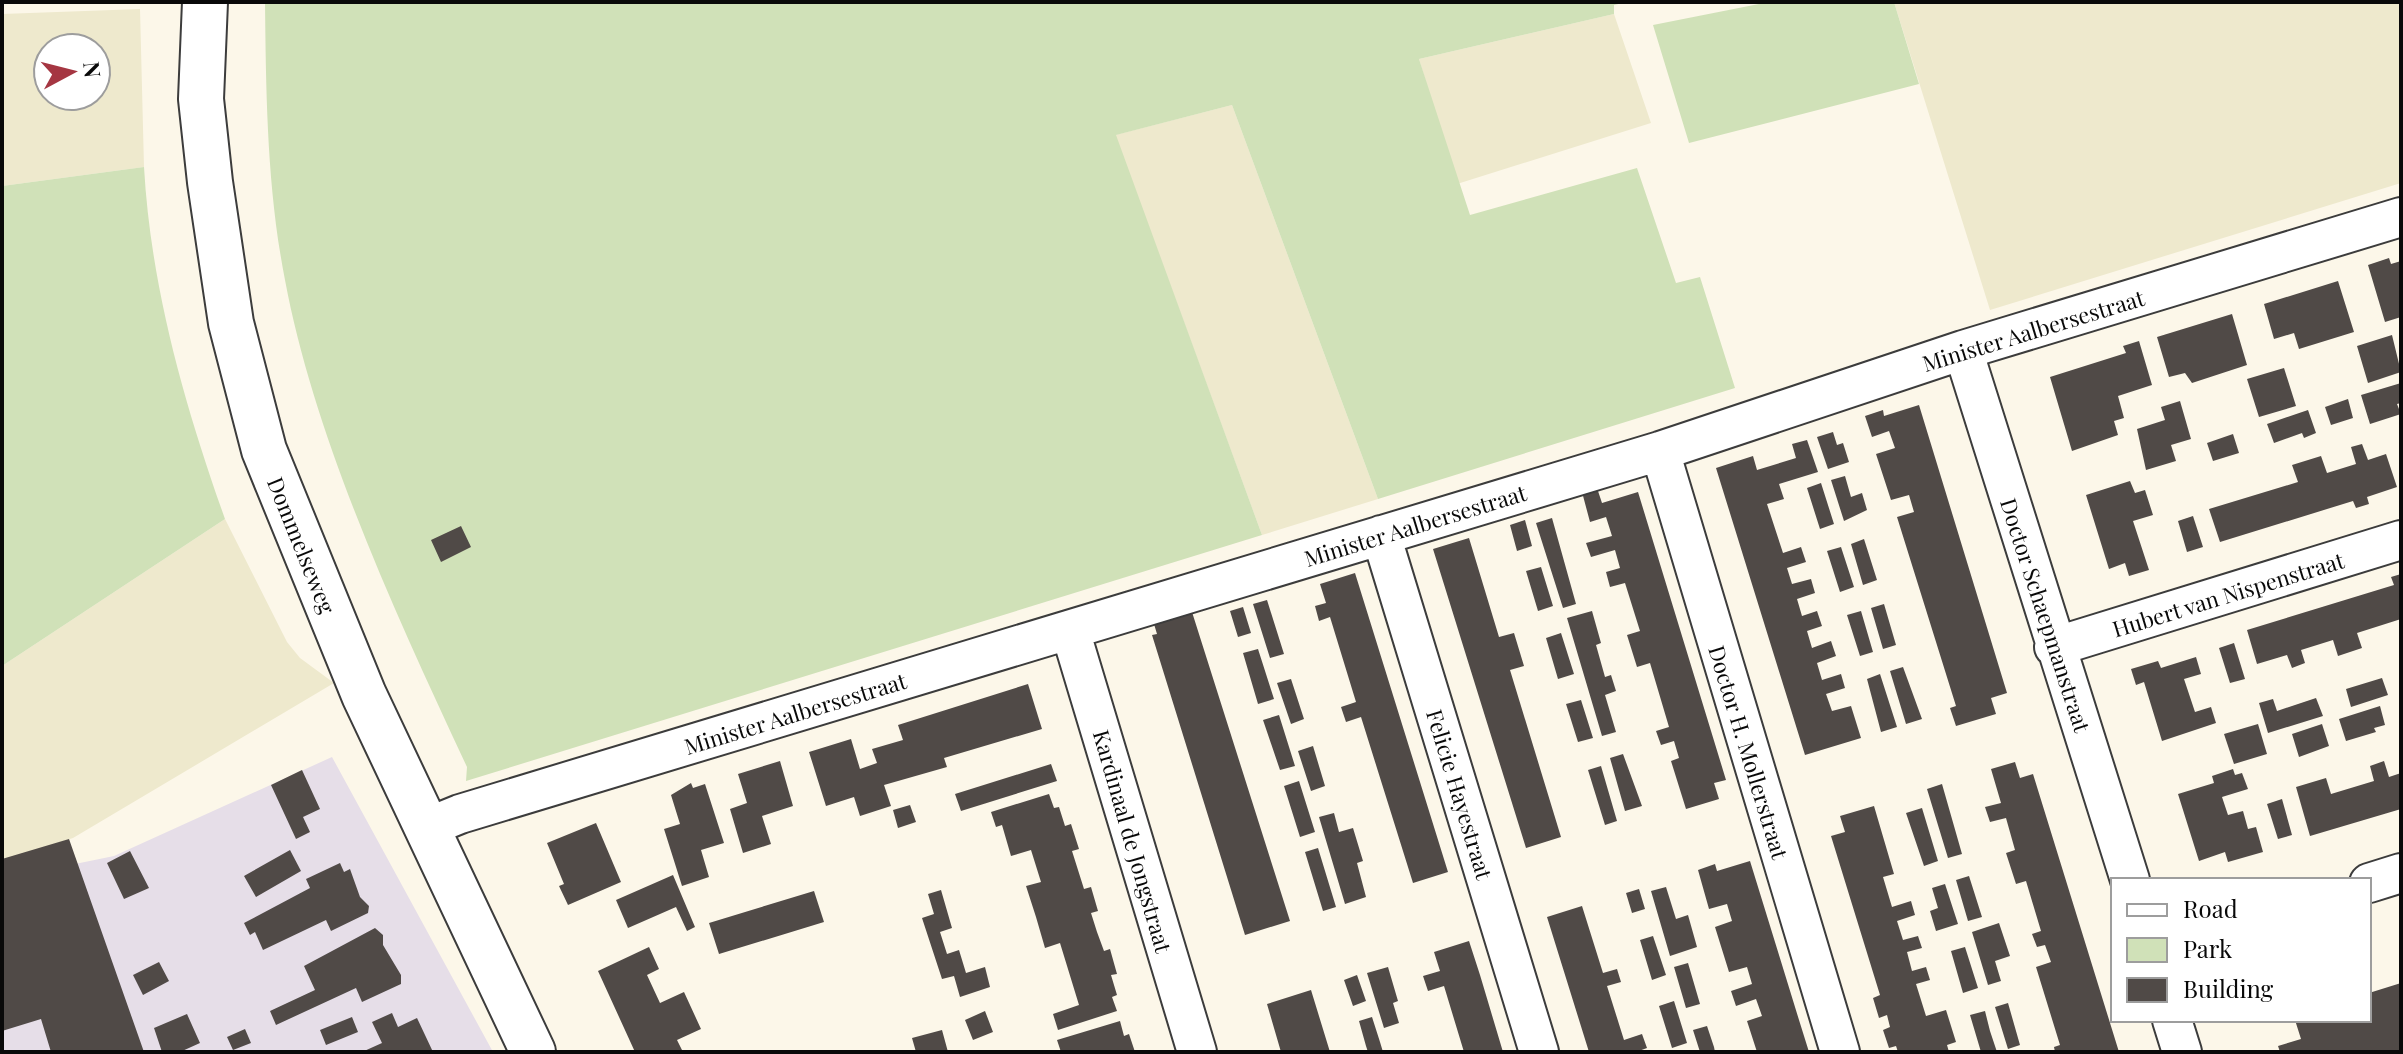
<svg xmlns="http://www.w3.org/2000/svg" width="2403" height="1054" font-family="'Playfair Display',serif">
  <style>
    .industrial { fill: #e6dee8 }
    .farmland { fill: #eee9cd; fill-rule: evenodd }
    .green { fill: #d0e1b8 }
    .building { fill: #504a47 }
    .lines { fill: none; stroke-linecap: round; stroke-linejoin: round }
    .minor-casing { stroke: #3c3c3c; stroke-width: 42 }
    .tertiary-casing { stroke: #3c3c3c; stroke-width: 48 }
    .minor { stroke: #fff; stroke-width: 38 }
    .tertiary { stroke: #fff; stroke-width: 44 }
    .labels { text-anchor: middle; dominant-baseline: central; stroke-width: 8; stroke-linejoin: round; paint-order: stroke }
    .street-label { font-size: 22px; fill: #090909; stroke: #fff }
  </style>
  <rect width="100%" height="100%" fill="#fcf7e9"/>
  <path class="industrial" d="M332 757 493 1052H2V879L114 856Z"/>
  <path class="farmland" d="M1894 2H2401V183L1990 310Z
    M140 9 144 167 2 186V14ZM48 48H96V96H48Z
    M1614 14 1651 123 1457 184 1419 59Z
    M1232 105 1378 499 1262 535 1115 135Z
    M225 519 287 642 300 658 334 683 73 838 2 861V666Z"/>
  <path class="green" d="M265 2H1627L1614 5V14L1419 59 1470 215 1637 168 1676 283 1700 277 1735 388 1378 499 1232 105 1116 135 1262 535 466 781 467 767C398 619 315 441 285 280 267 188 266 95 265 2Z
    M1769 2H1894L1919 84 1689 143 1653 25Z
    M144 167C151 289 185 406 225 519L2 666V186Z"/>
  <path class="building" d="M2389 258 2391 264 2401 261V317L2385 322 2368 265Z
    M2338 281 2354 332 2299 349 2294 333 2274 339 2264 304Z
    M2232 314 2247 365 2192 383 2185 373 2169 377 2157 337Z
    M2392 335 2401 372 2368 383 2357 346Z
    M2139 341 2152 385 2118 396 2124 418 2114 421 2118 435 2072 451 2050 377 2126 353 2123 346Z
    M2284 368 2296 406 2259 417 2247 379Z
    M2401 383V403L2397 404 2401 414 2370 424 2361 395Z
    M2348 399 2353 418 2331 425 2325 407Z
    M2180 401 2191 439 2171 445 2176 461 2146 470 2137 429 2165 420 2161 407Z
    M1919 405 2007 693 1991 698 1996 714 1956 726 1950 708 1956 706 1897 517 1914 512 1909 495 1891 500 1876 454 1895 448 1889 431 1872 437 1865 416 1883 410 1884 416Z
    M2308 410 2316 433 2304 438 2302 433 2274 443 2267 424Z
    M1833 432 1837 445 1843 443 1849 462 1828 469 1817 437Z
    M2233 434 2239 453 2213 461 2207 443Z
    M1807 440 1818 472 1779 484 1784 499 1767 504 1783 553 1801 547 1806 562 1787 568 1792 584 1811 579 1815 593 1797 599 1802 616 1817 611 1822 626 1807 631 1812 648 1831 641 1836 656 1817 663 1822 680 1841 674 1845 688 1826 694 1832 711 1851 706 1861 738 1805 755 1716 468 1753 456 1757 470 1796 458 1792 444Z
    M2362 444 2368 460 2386 454 2397 487 2367 497 2369 504 2356 508 2353 501 2220 542 2209 509 2298 482 2292 465 2321 456 2327 473 2356 464 2351 447Z
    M1845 476 1851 497 1862 493 1867 510 1844 521 1831 480Z
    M2130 481 2135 493 2145 490 2153 515 2133 521 2149 570 2129 576 2125 563 2109 569 2086 495Z
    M1821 483 1834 524 1820 529 1807 488Z
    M1597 488 1602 503 1638 492 1726 780 1714 783 1719 799 1686 809 1671 761 1679 758 1674 741 1661 745 1656 731 1669 727 1650 663 1637 667 1627 635 1640 631 1625 583 1610 587 1606 572 1620 568 1615 550 1591 557 1586 543 1612 536 1606 517 1590 522 1582 492Z
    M2193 516 2203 547 2187 552 2178 521Z
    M1552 518 1576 604 1563 608 1536 523Z
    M1525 520 1532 546 1517 551 1510 525Z
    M461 526 471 547 441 562 431 540Z
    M1469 538 1499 637 1514 633 1524 666 1510 670 1561 837 1526 848 1433 549Z
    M1864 539 1877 580 1863 585 1851 544Z
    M1841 547 1854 587 1840 592 1827 551Z
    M1541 567 1553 606 1538 611 1526 571Z
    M1355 573 1448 872 1413 883 1361 717 1346 722 1341 707 1356 702 1330 617 1319 621 1315 606 1326 603 1320 584Z
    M2401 574V619L2357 633 2362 648 2338 656 2333 640 2301 650 2305 663 2292 668 2287 655 2257 664 2247 630 2394 585 2391 577Z
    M1267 600 1284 654 1270 658 1253 604Z
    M1884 604 1896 645 1883 649 1871 608Z
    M1243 607 1251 633 1238 637 1230 611Z
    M1592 611 1601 643 1596 645 1605 677 1611 675 1616 691 1605 695 1616 732 1602 736 1567 618Z
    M1861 611 1873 652 1860 656 1847 615Z
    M1192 612 1290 921 1245 935 1152 635 1157 634 1154 624Z
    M1561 633 1574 674 1558 679 1546 638Z
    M2234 643 2245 679 2230 683 2219 648Z
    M1258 649 1274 699 1258 704 1243 653Z
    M2196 657 2201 674 2184 679 2195 712 2211 707 2216 723 2162 741 2144 682 2136 685 2131 669 2158 661 2161 668Z
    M1903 667 1922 719 1906 724 1890 671Z
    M1880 674 1897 727 1881 732 1867 679Z
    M2382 678 2388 695 2351 707 2346 689Z
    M1291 679 1304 719 1291 724 1277 683Z
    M1028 684 1042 729 944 758 947 767 884 785 891 806 860 816 854 797 826 806 809 752 851 739 860 769 877 763 872 749 903 740 898 725Z
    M2316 698 2323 716 2268 733 2259 703 2273 699 2277 711Z
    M1581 700 1593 738 1578 742 1566 704Z
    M2380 706 2385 725 2374 728 2376 732 2346 741 2339 719Z
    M1279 715 1295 766 1280 770 1263 720Z
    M2258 724 2267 754 2234 764 2224 734Z
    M2322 724 2329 746 2299 757 2292 734Z
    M1313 746 1325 786 1311 791 1298 751Z
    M1623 754 1642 806 1625 811 1610 758Z
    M780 761 793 806 762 816 771 844 743 853 730 809 747 803 738 774Z
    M2384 761 2389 777 2401 773V809L2310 836 2296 787 2326 778 2331 794 2374 781 2370 766Z
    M2015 762 2020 778 2033 774 2119 1052H2055L2054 1047 2060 1045 2036 967 2051 962 2045 945 2037 947 2032 934 2041 931 2026 881 2016 884 2006 853 2015 850 2006 818 1990 822 1985 807 2001 803 1991 769Z
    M1051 764 1057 781 961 811 955 794Z
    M1601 766 1617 821 1605 825 1588 770Z
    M2233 769 2235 775 2242 773 2248 789 2222 797 2228 815 2243 811 2248 829 2256 827 2263 852 2228 862 2225 852 2199 861 2178 794 2214 783 2212 776Z
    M302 770 320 809 303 817 310 832 296 839 271 785Z
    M1299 781 1315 832 1300 837 1284 786Z
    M691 783 693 788 705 784 724 843 701 850 709 877 682 886 664 829 680 824 671 795Z
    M1942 784 1962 854 1948 858 1927 789Z
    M1049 794 1054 808 1059 807 1065 826 1071 824 1079 849 1072 851 1084 889 1091 887 1098 911 1091 913 1097 932 1104 951 1110 949 1117 974 1111 975 1117 995 1112 997 1117 1011 1058 1030 1053 1014 1079 1005 1060 943 1045 948 1036 917 1026 886 1041 882 1031 850 1011 856 1002 825 996 827 991 812Z
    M2282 799 2292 835 2278 839 2267 804Z
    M910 805 916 822 898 828 893 810Z
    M1874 806 1894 874 1883 877 1892 907 1911 901 1915 915 1897 921 1903 940 1918 936 1922 948 1907 952 1912 971 1926 967 1930 980 1916 984 1926 1016 1946 1010 1956 1042 1947 1045 1949 1052H1898L1896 1046 1889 1048 1883 1030 1890 1027 1887 1015 1879 1018 1873 998 1880 995 1831 836 1845 832 1840 816Z
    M1922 808 1938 861 1924 866 1906 813Z
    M1334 813 1339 832 1353 828 1363 861 1357 863 1366 897 1345 904 1319 817Z
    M596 823 621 882 568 905 559 886 564 884 547 843Z
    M69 839 144 1052H51L41 1019 2 1031V859Z
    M1318 848 1336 907 1323 911 1305 852Z
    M290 850 301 871 256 897 244 876Z
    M130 851 149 888 124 899 107 863Z
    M1750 861 1799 1020 1809 1052H1757L1747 1021 1762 1016 1756 999 1736 1006 1731 991 1752 984 1747 967 1729 972 1715 927 1732 921 1727 904 1709 909 1698 870 1715 864 1717 871Z
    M340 863 344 872 350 869 360 897 369 906 368 913 331 931 326 920 263 950 255 932 250 935 244 923 310 888 306 879Z
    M673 875 695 927 687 931 676 907 628 928 616 900Z
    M1969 876 1982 917 1968 921 1956 880Z
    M1945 884 1958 924 1936 931 1930 911 1938 908 1932 888Z
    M1666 887 1676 919 1688 915 1697 947 1670 956 1651 891Z
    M1639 889 1645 909 1632 913 1626 893Z
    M941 890 952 928 940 932 947 954 959 950 966 973 985 967 990 987 960 997 954 976 942 979 922 918 934 914 928 894Z
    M814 891 824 922 719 954 709 923Z
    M1582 906 1603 973 1617 969 1621 982 1607 986 1624 1040 1642 1034 1647 1048 1636 1052H1589L1547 917Z
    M1999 923 2010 956 1995 961 2001 981 1988 985 1972 932Z
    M375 928 383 935V945L401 975V984L362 1002 356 988 276 1025 270 1011 315 990 304 966Z
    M1653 936 1666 975 1652 980 1640 940Z
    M1469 941 1480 975 1503 1052H1464L1444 986 1428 991 1423 976 1440 971 1434 952Z
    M649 947 659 969 647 975 660 1003 684 992 701 1029 677 1040 683 1052H635L598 971Z
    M1965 947 1978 988 1963 993 1951 951Z
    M159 962 169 981 143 995 133 975Z
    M1688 963 1700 1004 1686 1008 1674 967Z
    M1388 967 1398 1001 1393 1003 1399 1023 1384 1028 1367 973Z
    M1357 975 1366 1001 1353 1006 1344 980Z
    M2401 983V1052H2280L2278 1046 2301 1039 2295 1020H2369V993Z
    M1311 990 1330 1052H1281L1267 1004Z
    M1674 1001 1687 1043 1672 1048 1659 1006Z
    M2008 1003 2020 1045 2008 1049 1995 1007Z
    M985 1011 993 1032 973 1040 965 1020Z
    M1985 1011 1990 1031 1997 1052H1981L1970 1015Z
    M392 1013 398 1027 417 1018 433 1052H362L382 1043 372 1022Z
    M187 1014 200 1043 180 1052H162L154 1028Z
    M352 1017 358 1032 326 1045 320 1030Z
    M1372 1017 1380 1042 1383 1052H1368L1366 1046 1359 1021Z
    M1120 1021 1124 1036 1129 1034 1135 1052H1061L1057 1040Z
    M1707 1026 1714 1047 1715 1052H1700L1693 1030Z
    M245 1029 251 1043 233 1050 227 1037Z
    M942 1030 948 1052H916L912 1038Z"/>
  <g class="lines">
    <g class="minor-casing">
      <path id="minor" d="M1963 350 2130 880
        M1660 451 1840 1052
        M1381 535 1539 1052
        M1070 630 1197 1052
        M2054 647 2401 540
        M428 827 460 814 1660 451 1963 350 2401 217
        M2369 883 2401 873
        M2172 1020 2182 1052"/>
    </g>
    <g class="tertiary-casing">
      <path id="tertiary" d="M205 2 201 99 210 182 231 323 264 450 364 695 533 1052"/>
    </g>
    <use href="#minor" class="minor"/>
    <use href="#tertiary" class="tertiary"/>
  </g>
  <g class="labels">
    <g class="street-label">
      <text transform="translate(2033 330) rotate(-17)">Minister Aalbersestraat</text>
      <text transform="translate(1415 525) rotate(-17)">Minister Aalbersestraat</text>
      <text transform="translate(302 545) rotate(68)">Dommelseweg</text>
      <text transform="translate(2228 594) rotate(-17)">Hubert van Nispenstraat</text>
      <text transform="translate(2046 615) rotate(72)">Doctor Schaepmanstraat</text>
      <text transform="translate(795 713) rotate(-17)">Minister Aalbersestraat</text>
      <text transform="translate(1749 752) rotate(73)">Doctor H. Mollerstraat</text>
      <text transform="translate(1460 794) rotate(73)">Felicie Hayestraat</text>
      <text transform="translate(1133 841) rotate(74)">Kardinaal de Jongstraat</text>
    </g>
  </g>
  <rect width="2403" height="1054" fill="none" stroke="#090909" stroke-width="8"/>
  <rect x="2111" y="878" width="260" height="144" fill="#ffffff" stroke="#9d9d9d" stroke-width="2"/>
  <rect x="2127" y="904" width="40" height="12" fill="#ffffff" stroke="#9d9d9d" stroke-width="2"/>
  <text x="2183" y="918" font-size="24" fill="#090909">Road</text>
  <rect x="2127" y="938" width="40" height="24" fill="#d0e1b8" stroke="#9d9d9d" stroke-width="2"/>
  <text x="2183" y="958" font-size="24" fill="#090909">Park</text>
  <rect x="2127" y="978" width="40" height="24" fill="#504a47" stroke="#9d9d9d" stroke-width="2"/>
  <text x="2183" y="998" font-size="24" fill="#090909">Building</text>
  <g transform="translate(72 72) rotate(83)"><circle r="38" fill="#ffffff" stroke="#9d9d9d" stroke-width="2"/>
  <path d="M0-6L14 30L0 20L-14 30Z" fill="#a53642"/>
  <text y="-12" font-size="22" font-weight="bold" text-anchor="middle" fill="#090909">N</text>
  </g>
</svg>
